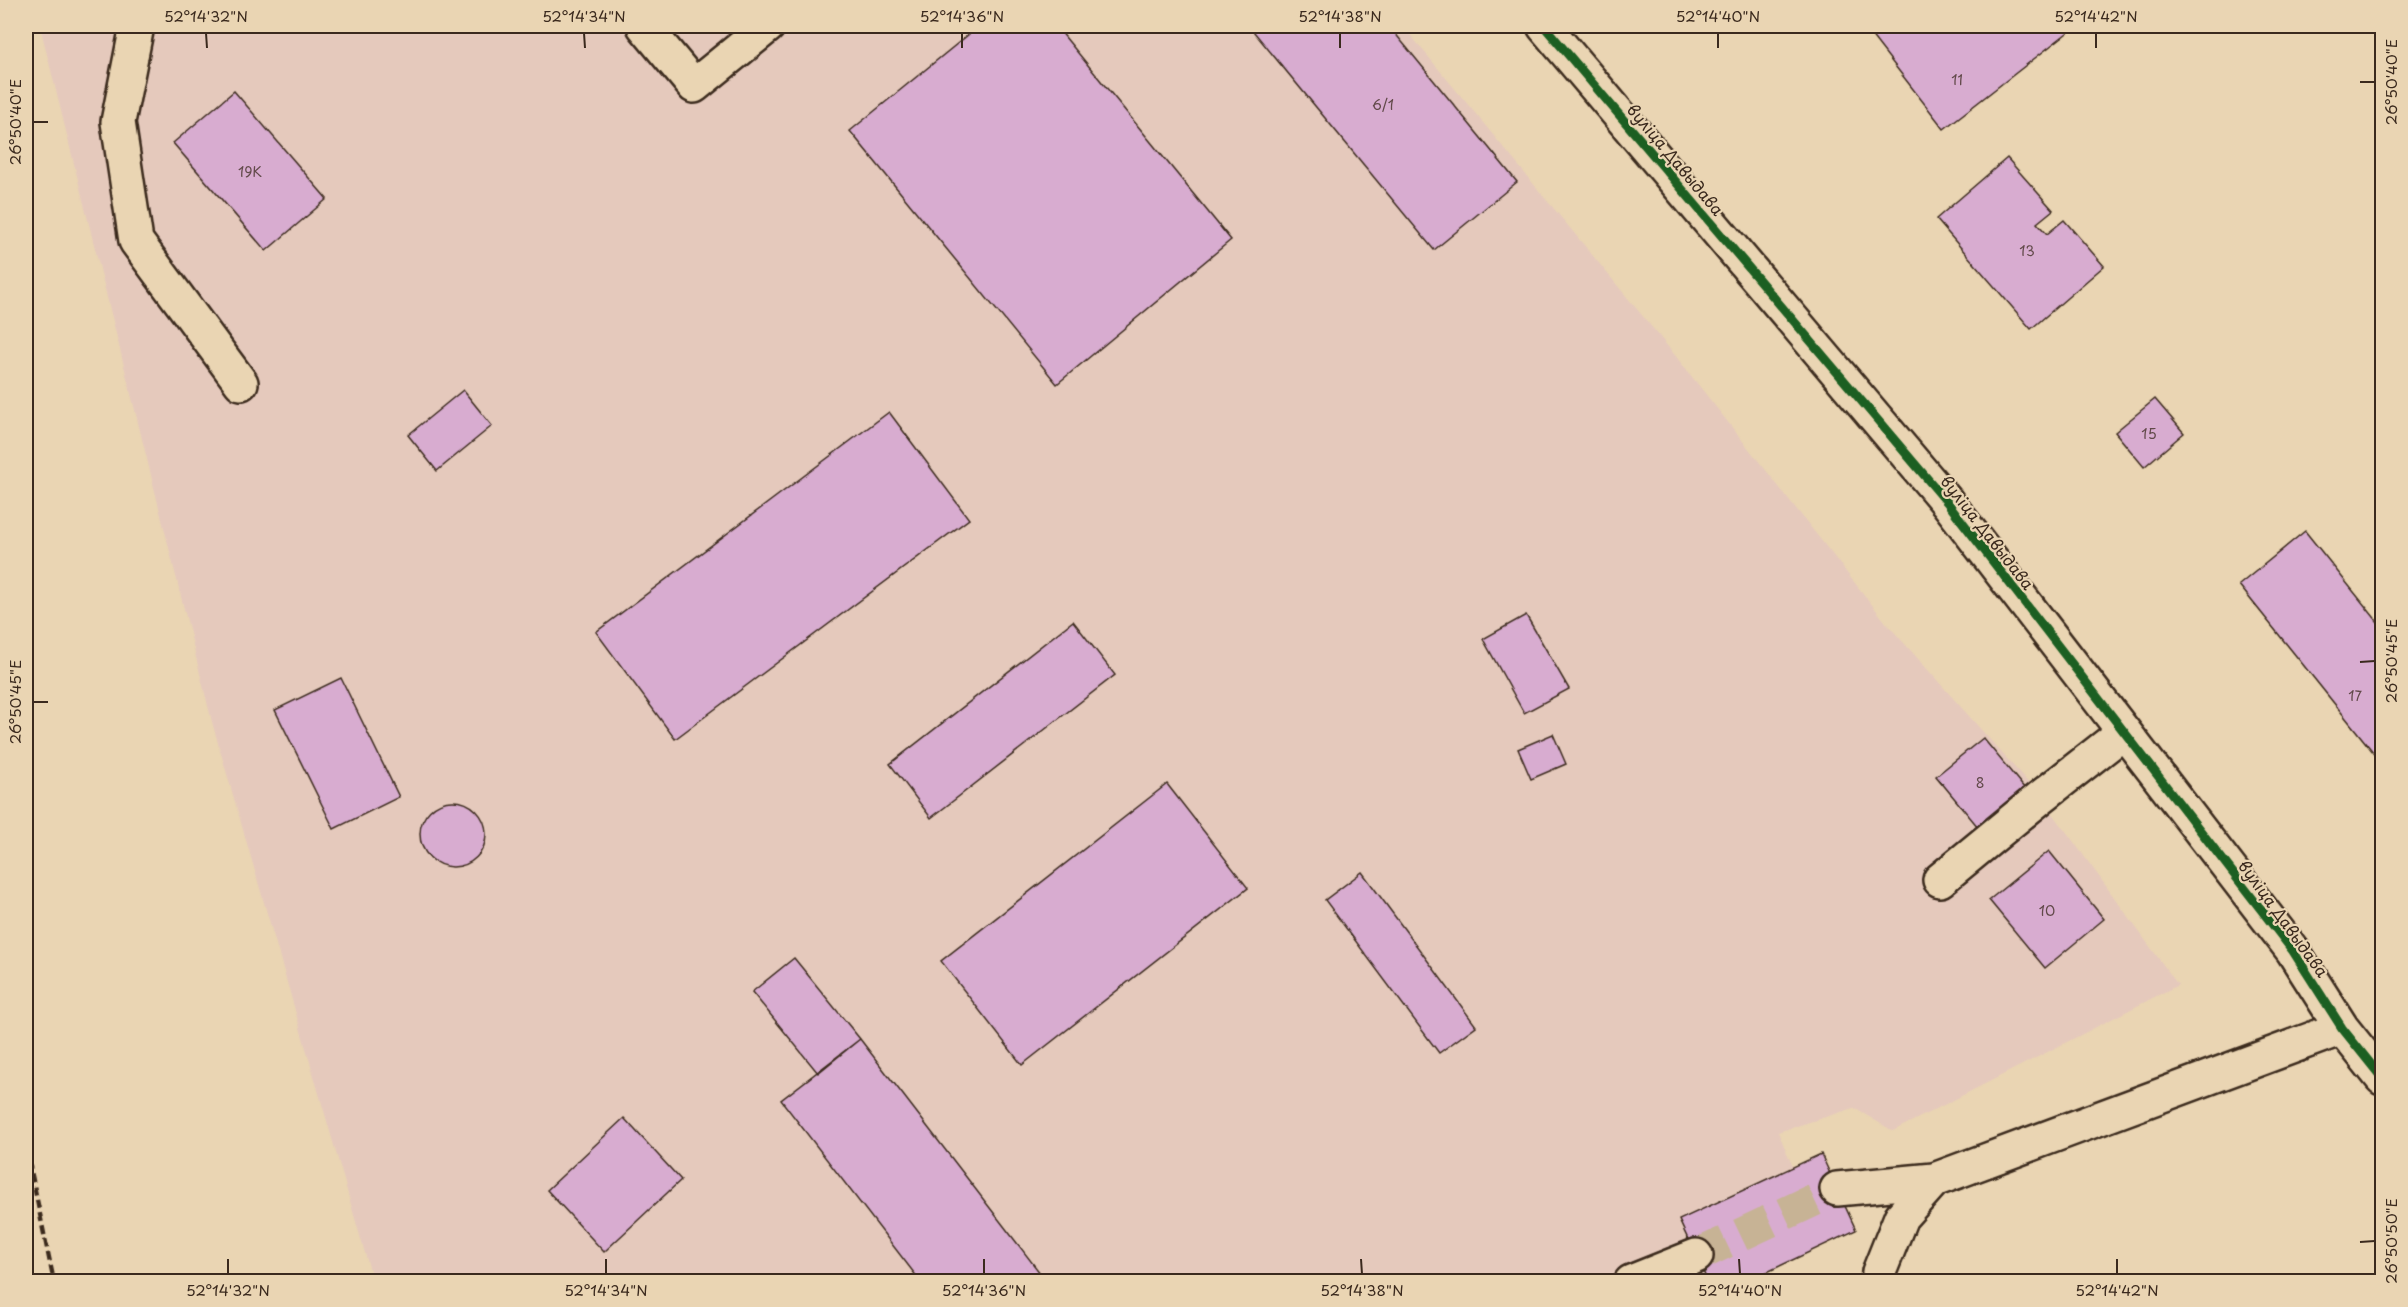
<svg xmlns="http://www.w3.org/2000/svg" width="2408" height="1307" font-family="'Playpen Sans',sans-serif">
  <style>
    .built { fill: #e5c9bc }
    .building { fill: #d8acd0; stroke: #3b2a1e; stroke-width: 1.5 }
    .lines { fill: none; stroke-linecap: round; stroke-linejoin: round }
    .minor-tunnel { stroke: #c7b395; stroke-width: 33; stroke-dasharray: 33 16; stroke-linecap: butt }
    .minor-casing { stroke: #3b2a1e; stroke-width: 38 }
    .minor { stroke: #ead5b3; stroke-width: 33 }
    .rail { stroke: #3b2a1e; stroke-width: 4.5; stroke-dasharray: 9 4.5; stroke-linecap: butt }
    .cycleway-casing { stroke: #ead5b3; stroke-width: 13 }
    .cycleway { stroke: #1b5e20; stroke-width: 9 }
    .ticks { fill: none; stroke: #3b2a1e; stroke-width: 2 }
    .labels { text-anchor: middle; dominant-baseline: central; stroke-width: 4.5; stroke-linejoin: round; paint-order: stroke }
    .number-label { font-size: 14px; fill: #624a4a }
    .street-label { font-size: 16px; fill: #3b2a1e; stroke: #ead5b3 }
    .neatline { fill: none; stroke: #3b2a1e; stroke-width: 2 }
    .ticks-label { font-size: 15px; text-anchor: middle; fill: #3b2a1e }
  </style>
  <rect width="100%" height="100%" fill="#ead5b3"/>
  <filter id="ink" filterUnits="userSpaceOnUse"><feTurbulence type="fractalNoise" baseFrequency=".0167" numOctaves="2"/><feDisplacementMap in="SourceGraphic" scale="12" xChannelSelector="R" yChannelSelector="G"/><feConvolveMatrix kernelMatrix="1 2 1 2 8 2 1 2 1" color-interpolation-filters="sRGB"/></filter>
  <g filter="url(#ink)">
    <path class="built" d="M40 26H1403L1674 354 1888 625 2041 797 2178 985 1893 1131 1854 1108 1778 1132 1793 1167 1821 1154 1856 1230 1746 1281H373L212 722Z"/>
    <path class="building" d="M979 26H1056L1231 240 1057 384 850 131Z
      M1249 26H1389L1517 182 1434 250Z
      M1864 26H2067L2071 30 1944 129Z
      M234 91 327 199 266 251 173 143Z
      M2007 158 2053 210 2037 223 2047 234 2064 220 2104 266 2031 329 1936 219Z
      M463 390 492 426 437 471 408 435Z
      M2155 399 2184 433 2144 467 2115 432Z
      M889 412 969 519 675 739 596 632Z
      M2305 531 2382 627V763L2239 585Z
      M1526 615 1569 689 1524 713 1483 639Z
      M1073 621 1115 675 931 818 890 764Z
      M341 678 399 797 334 829 275 710Z
      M1553 734 1566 764 1531 779 1518 749Z
      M1983 738 2025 789 1978 827 1936 776Z
      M1167 784 1248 888 1022 1065 941 961Z
      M420 834a33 33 0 1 1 66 0a33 33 0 1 1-66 0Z
      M2049 851 2104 919 2045 968 1989 900Z
      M1362 872 1476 1026 1439 1053 1325 900Z
      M794 958 860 1039 818 1073 752 992Z
      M860 1039 1047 1282H921L781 1100Z
      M624 1118 681 1180 604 1252 547 1190Z
      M1821 1154 1856 1230 1746 1282H1708L1679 1220Z"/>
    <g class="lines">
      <path class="minor-tunnel" d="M1696 1256 1837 1189"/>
      <g class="minor-casing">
        <path id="minor" d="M137 26 118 122 136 241 241 383
          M644 26 694 86 768 26
          M1544 26 1947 502 2293 951 2342 1028 2382 1078
          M1940 880 2041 797 2124 732
          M1837 1189 1934 1180 2342 1028
          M1631 1282 1696 1256
          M1878 1282 1879 1272 1901 1217 1934 1180"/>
      </g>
      <use href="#minor" class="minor"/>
      <path class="rail" d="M26 1147 54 1282"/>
      <g class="cycleway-casing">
        <path id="cycleway" d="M1544 26 1947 502 2293 951 2342 1028 2382 1078"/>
      </g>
      <use href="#cycleway" class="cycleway"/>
    </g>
  </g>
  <path class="ticks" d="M206 33 207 48M584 33 585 48M962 33V48M1340 33V48M1718 33V48M2096 33V48M2360 82H2375M33 122H48M2360 662 2375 661M33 702H48M2360 1242 2375 1241M228 1259V1274M606 1259V1274M984 1259V1274M1361 1259 1362 1274M1739 1259 1740 1274M2117 1259V1274"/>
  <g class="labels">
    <g class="number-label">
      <text x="1957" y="79">11</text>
      <text x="1383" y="104">6/1</text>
      <text x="250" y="171">19К</text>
      <text x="2027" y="250">13</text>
      <text x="2149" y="433">15</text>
      <text x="2355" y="695">17</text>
      <text x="1980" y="782">8</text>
      <text x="2047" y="910">10</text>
    </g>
    <g class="street-label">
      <text transform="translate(1676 159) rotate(50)">вуліца Давыдава</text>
      <text transform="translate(1988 532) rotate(52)">вуліца Давыдава</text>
      <text transform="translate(2284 918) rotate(54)">вуліца Давыдава</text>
    </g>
  </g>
  <rect width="2408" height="1307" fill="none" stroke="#ead5b3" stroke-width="66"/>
  <rect x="33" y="33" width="2342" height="1241" class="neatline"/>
  <g class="ticks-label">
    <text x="206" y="22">52°14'32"N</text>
    <text x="584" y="22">52°14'34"N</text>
    <text x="962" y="22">52°14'36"N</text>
    <text x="1340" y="22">52°14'38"N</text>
    <text x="1718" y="22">52°14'40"N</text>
    <text x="2096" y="22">52°14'42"N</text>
    <text transform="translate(2392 82) rotate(-90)" y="5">26°50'40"E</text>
    <text transform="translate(16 122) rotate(-90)" y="5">26°50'40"E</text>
    <text transform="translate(2392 661) rotate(-90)" y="5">26°50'45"E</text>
    <text transform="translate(16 702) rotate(-90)" y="5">26°50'45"E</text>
    <text transform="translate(2392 1241) rotate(-90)" y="5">26°50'50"E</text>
    <text x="228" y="1296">52°14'32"N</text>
    <text x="606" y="1296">52°14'34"N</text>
    <text x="984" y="1296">52°14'36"N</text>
    <text x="1362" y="1296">52°14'38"N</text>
    <text x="1740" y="1296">52°14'40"N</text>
    <text x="2117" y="1296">52°14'42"N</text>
  </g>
</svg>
